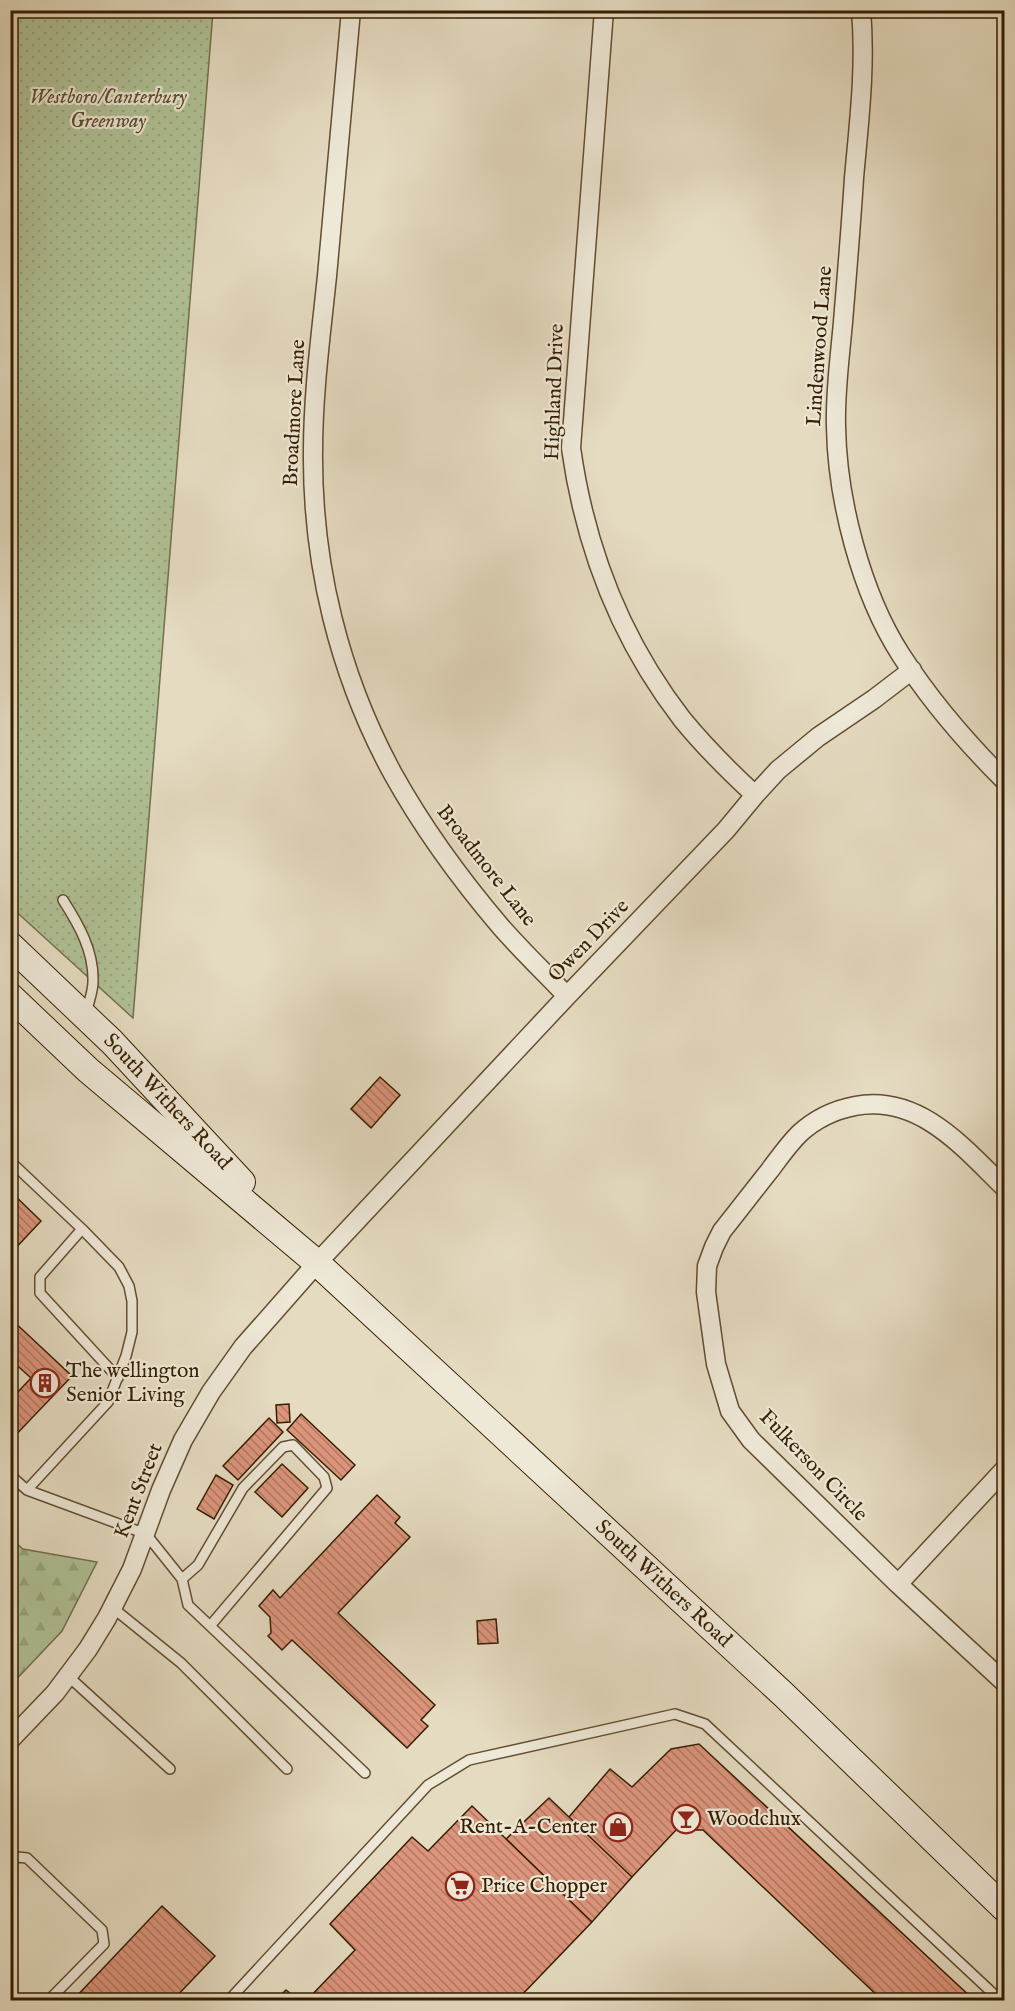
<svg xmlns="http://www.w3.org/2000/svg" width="1015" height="2011" font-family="'IM FELL English',serif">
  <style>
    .green { fill: url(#green-dots); stroke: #73704b; stroke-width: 1.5 }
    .forest { fill: url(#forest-firs); stroke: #73704b; stroke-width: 1.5 }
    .building { fill: url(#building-back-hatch); stroke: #361e00; stroke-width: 1.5 }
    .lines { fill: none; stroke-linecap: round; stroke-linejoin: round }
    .lane-casing { stroke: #624d30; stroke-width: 12 }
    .street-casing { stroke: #624d30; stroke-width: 21 }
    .secondary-casing { stroke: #361e00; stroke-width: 28 }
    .lane { stroke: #eee8d7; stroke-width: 9 }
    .street { stroke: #eee8d7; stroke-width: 18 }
    .secondary { stroke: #eee8d7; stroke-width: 26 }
    .labels { text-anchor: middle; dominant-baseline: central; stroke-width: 4.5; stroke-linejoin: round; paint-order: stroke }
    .park-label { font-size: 21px; font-style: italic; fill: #5b4f2d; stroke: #eee8d7 }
    .street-label { font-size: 21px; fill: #361e00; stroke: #eee8d7 }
    .poi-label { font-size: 21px; fill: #361e00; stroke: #eee8d7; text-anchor: start }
  </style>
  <defs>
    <pattern id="green-dots" width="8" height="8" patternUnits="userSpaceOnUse" patternTransform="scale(1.5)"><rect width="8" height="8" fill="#b0c196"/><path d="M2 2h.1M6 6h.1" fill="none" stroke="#98a580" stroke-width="1.8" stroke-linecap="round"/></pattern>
    <pattern id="forest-firs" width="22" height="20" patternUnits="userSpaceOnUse" patternTransform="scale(1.5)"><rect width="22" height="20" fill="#b0c196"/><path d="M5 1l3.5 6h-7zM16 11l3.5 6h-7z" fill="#98a580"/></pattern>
    <pattern id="building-back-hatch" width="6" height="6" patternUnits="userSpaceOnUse" patternTransform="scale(1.5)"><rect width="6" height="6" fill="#dc957c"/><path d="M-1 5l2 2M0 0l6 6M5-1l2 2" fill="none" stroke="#b37963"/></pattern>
  </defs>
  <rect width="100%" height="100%" fill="#e5dbc1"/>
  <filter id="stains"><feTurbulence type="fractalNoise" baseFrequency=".00333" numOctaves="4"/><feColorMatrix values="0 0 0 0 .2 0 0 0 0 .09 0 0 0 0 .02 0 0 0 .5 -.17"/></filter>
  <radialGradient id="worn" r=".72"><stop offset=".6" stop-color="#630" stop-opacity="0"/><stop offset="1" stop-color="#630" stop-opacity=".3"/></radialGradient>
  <path class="green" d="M11 11H213L133 1018 11 907Z"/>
  <path class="forest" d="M10 1538 23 1549 97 1562 62 1631 11 1685Z"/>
  <path class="building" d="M380 1077 400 1095 371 1128 351 1109Z
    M10 1191 41 1221 10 1254Z
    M10 1318 72 1376 10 1441V1389L16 1394 31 1378 10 1359Z
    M289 1404 290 1422 277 1423 276 1405Z
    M301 1414 355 1465 341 1480 287 1430Z
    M269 1418 283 1432 238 1480 223 1466Z
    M282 1464 308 1488 282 1517 255 1492Z
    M216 1475 233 1485 214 1519 197 1509Z
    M377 1495 400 1517 395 1523 410 1537 338 1613 435 1705 421 1720 428 1726 407 1748 292 1640 282 1650 268 1636 271 1633 270 1617 259 1606 273 1590 280 1598Z
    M496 1619 498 1643 478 1644 477 1621Z
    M699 1744 974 2000H882L703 1830H676L632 1877 569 1817 610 1769 632 1787 671 1749Z
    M549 1798 632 1877 592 1922 506 1839Z
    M472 1806 592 1922 517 2000H307L355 1950 330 1924 412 1837 428 1851Z
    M162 1906 215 1956 173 2000H73Z
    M286 1990 299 2000H276Z"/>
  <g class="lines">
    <g class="lane-casing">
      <path id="lane" d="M63 900C79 925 94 951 93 982 93 992 88 1004 86 1014
        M10 1161 82 1229
        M10 1475 27 1490 146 1534 182 1579 188 1605 365 1773
        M27 1490 108 1402 126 1356 132 1332V1301L129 1286 119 1267 82 1229 40 1277V1293L118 1378
        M182 1579 198 1565 243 1488 283 1447 293 1445 324 1477 327 1488 210 1626
        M113 1608 181 1663 287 1769
        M68 1676 170 1769
        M10 1864 17 1857 27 1858 102 1930 104 1944 49 2000
        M229 2000 428 1785 469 1760 675 1714 705 1724 1000 2000"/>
    </g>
    <g class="street-casing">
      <path id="street" d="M351 10C343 99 335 188 327 276 321 334 313 393 313 452 312 564 339 675 393 774 423 828 461 880 501 927 522 951 545 973 567 996
        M604 10 571 448C585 547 621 640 682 719 704 746 729 771 755 795
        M861 10C866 66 859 122 854 178 851 226 847 274 843 322 840 357 835 391 836 426 837 499 861 593 901 655 930 700 966 742 1004 780
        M1004 1187C963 1147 919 1094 855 1106 834 1110 814 1120 799 1134 788 1145 779 1158 770 1170 754 1190 738 1211 722 1231L714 1247 707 1266 706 1292 716 1364 730 1411 751 1440 898 1584 1004 1470
        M898 1584 1004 1682
        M10 1740 55 1693 88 1649 107 1618 132 1569 161 1490 183 1440 211 1392 243 1347 317 1263 567 996 726 830 755 795 778 770 818 737 874 699 912 670"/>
    </g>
    <g class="secondary-casing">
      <g id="secondary">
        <path id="s1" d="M10 945 112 1042 242 1182"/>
        <path id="s2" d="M10 996 88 1070 317 1263 784 1695 1004 1908"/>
      </g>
    </g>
    <use href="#lane" class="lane"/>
    <use href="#street" class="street"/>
    <use href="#secondary" class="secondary"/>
  </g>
  <defs>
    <g id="building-ring" transform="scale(1.5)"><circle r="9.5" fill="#eee8d7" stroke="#8f2418" stroke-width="1.5"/><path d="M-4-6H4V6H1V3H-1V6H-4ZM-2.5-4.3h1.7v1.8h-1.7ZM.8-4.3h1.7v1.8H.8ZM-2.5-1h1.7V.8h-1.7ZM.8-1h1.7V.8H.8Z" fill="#8f2418"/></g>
    <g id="bar-ring" transform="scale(1.5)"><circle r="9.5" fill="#eee8d7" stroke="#8f2418" stroke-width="1.5"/><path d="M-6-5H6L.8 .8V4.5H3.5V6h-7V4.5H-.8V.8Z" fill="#8f2418"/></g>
    <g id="shop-ring" transform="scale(1.5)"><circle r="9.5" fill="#eee8d7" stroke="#8f2418" stroke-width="1.5"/><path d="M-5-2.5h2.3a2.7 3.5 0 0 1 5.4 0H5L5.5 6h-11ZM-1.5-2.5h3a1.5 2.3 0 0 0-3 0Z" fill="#8f2418"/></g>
    <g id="supermarket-ring" transform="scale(1.5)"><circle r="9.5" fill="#eee8d7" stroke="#8f2418" stroke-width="1.5"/><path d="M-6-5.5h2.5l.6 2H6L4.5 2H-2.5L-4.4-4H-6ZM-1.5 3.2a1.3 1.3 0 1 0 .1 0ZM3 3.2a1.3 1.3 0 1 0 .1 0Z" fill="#8f2418"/></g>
  </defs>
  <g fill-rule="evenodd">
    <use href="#building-ring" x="45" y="1383"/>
    <use href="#bar-ring" x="686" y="1819"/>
    <use href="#shop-ring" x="618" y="1827"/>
    <use href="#supermarket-ring" x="460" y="1886"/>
  </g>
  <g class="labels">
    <g class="park-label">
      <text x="108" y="97">Westboro/Canterbury<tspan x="108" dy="24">Greenway</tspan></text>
    </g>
    <g class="street-label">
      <text transform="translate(820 346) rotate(-86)">Lindenwood Lane</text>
      <text transform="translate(555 392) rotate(-88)">Highland Drive</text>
      <text transform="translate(295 413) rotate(-87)">Broadmore Lane</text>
      <text transform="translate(486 866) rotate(52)">Broadmore Lane</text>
      <text transform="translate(589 941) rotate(-46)">Owen Drive</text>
      <text stroke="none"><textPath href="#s1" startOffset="222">South Withers Road</textPath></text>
      <text transform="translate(813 1466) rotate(46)">Fulkerson Circle</text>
      <text transform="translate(139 1491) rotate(-69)">Kent Street</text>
      <text stroke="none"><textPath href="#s2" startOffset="879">South Withers Road</textPath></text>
    </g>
    <g class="poi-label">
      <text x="66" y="1371">The wellington<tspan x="66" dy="24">Senior Living</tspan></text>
      <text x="707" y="1819">Woodchux</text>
      <text x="597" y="1827" text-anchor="end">Rent-A-Center</text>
      <text x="481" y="1886">Price Chopper</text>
    </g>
  </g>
  <rect width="1015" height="2011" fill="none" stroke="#e5dbc1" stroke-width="36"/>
  <rect x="12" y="12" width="991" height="1987" fill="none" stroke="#361e00" stroke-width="3"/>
  <rect x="18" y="18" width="979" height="1975" fill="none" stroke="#361e00" stroke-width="1.5"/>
  <rect width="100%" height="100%" filter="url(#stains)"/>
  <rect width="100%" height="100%" fill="url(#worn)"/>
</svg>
